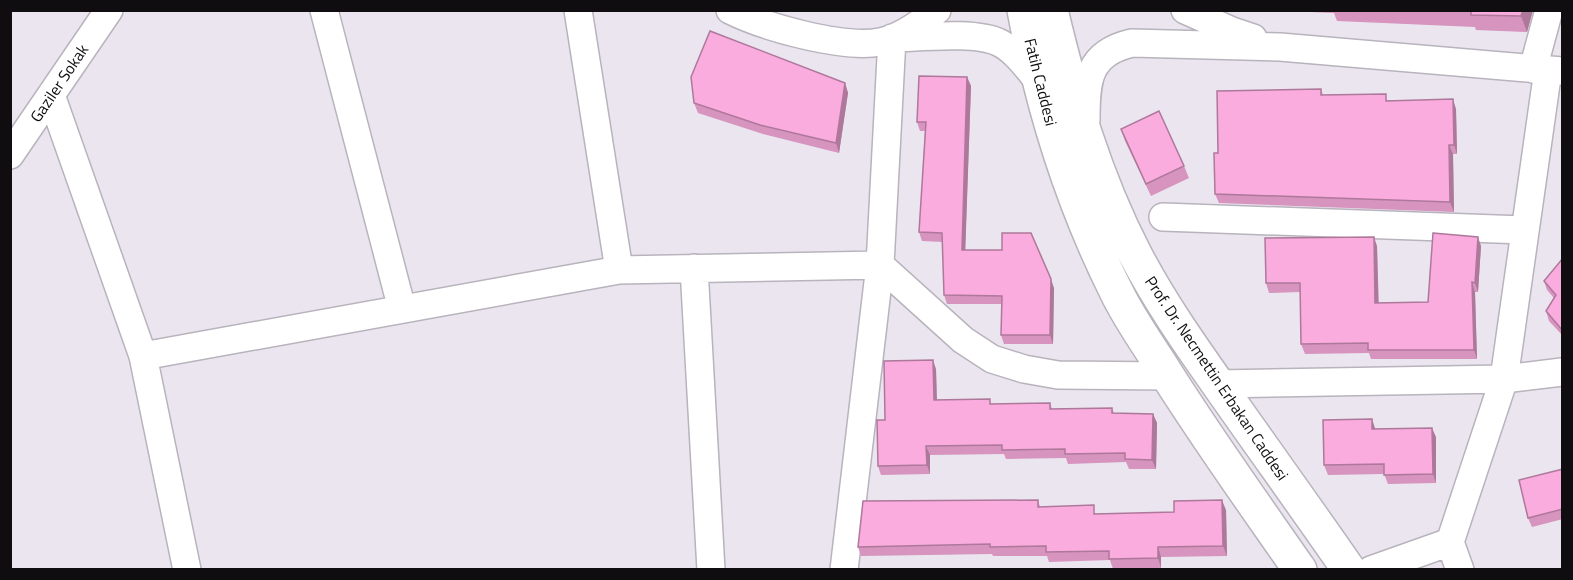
<svg xmlns="http://www.w3.org/2000/svg" width="1573" height="580" font-family="'Titillium Web',sans-serif">
  <style>
    .lines { fill: none; stroke-linecap: round; stroke-linejoin: round }
    .minor-casing { stroke: #b8b3bc; stroke-width: 30 }
    .major-casing { stroke: #b8b3bc; stroke-width: 36 }
    .minor { stroke: #fff; stroke-width: 27 }
    .major { stroke: #fff; stroke-width: 33 }
    .wall { fill: #d694be }
    .shaded-wall { fill: #ae789b }
    .building { fill: #f9acdd; stroke: #ae789b; stroke-width: 1.5 }
    .labels { text-anchor: middle; dominant-baseline: central; stroke-width: 5; stroke-linejoin: round; paint-order: stroke }
    .street-label { font-size: 16px; fill: #0f0d10; stroke: #fff }
  </style>
  <rect width="100%" height="100%" fill="#ebe5ef"/>
  <g class="lines">
    <g class="minor-casing">
      <path id="minor" d="M324 10 402 309
        M730 10C764 27 843 49 880 42 901 38 921 23 937 10
        M1185 10 1232 31 1253 38
        M892 38 880 265 963 340 992 359 1024 369 1058 375 1168 376
        M896 38C922 37 978 31 1000 43 1016 51 1028 69 1040 83
        M1533 69 1549 10
        M51 95 143 356 619 270 578 10
        M1086 120C1086 80 1088 53 1132 43L1280 47 1562 71
        M10 155 109 10
        M1163 217 1524 230
        M694 268 711 570
        M619 270 880 265 844 570
        M143 356 187 570
        M1218 384 1504 379 1562 372
        M1450 542 1460 570
        M1371 570 1450 542 1504 379 1548 70"/>
    </g>
    <g class="major-casing">
      <path id="major" d="M1024 10C1042 107 1072 203 1116 291 1128 316 1144 339 1159 362 1203 433 1252 501 1300 570
        M1051 10C1071 94 1095 177 1135 254 1163 308 1199 357 1234 407 1272 461 1311 515 1349 570"/>
    </g>
    <use href="#minor" class="minor"/>
    <use href="#major" class="major"/>
  </g>
  <path class="wall" d="M1267 10H1533L1527 32 1476 30 1475 27 1337 21 1334 13Z
    M967 77 971 86 965 250 1054 288 1053 344H1004L1001 335V304H947L944 295 943 242 922 241 919 232 925 131H920L917 122Z
    M845 83 848 93 839 153 763 134 698 113 694 103Z
    M1321 89 1323 95 1388 100 1456 109 1457 154H1453L1454 212 1219 203 1215 194 1218 153Z
    M1121 129 1184 166 1189 178 1151 196 1125 141Z
    M1377 246 1378 303 1428 302 1481 246 1478 292H1475L1477 359H1371L1369 353 1305 354 1301 344 1300 292 1269 293 1266 283Z
    M1563 258V336L1549 321 1546 311 1554 298 1547 290 1544 281Z
    M936 369 937 400 992 404 1050 403 1052 409 1112 408 1114 413 1153 414 1157 423 1156 469H1129L1126 462 1068 464 1066 458 1006 459 1004 454 930 455V474L881 475 878 466 885 420Z
    M1375 428V429L1436 437V483L1388 484 1384 474 1328 475 1324 465Z
    M1563 469V519L1532 527 1528 518Z
    M1038 500 1040 507 1097 514 1174 512 1226 510 1227 556 1161 557V568L1113 569 1110 560 1049 562 1047 556H993L992 554 861 556 858 547Z"/>
  <path class="shaded-wall" d="M1523 10H1533L1527 32 1521 16Z
    M967 77 971 86 965 259 962 250Z
    M845 83 848 93 839 153 836 143Z
    M1453 99 1456 109 1457 154 1454 145Z
    M1449 145 1453 154 1454 212 1450 202Z
    M1374 237 1377 246 1379 313 1375 303Z
    M1478 237 1481 246 1478 292 1475 283Z
    M1051 279 1054 288 1053 344 1050 335Z
    M1472 282 1475 292 1477 359 1474 350Z
    M933 360 936 369 937 409 934 400Z
    M1153 414 1157 423 1156 469 1152 460Z
    M1372 419 1375 428 1376 439 1372 429Z
    M1432 428 1436 437V483L1433 474Z
    M926 446 930 455V474L927 465Z
    M1222 500 1226 510 1227 556 1223 546Z
    M1158 547 1161 557V568L1158 558Z"/>
  <path class="building" d="M1455 10H1523L1521 16 1471 15V11Z
    M710 31 845 83 836 143 760 125 694 103 691 77Z
    M919 76 967 77 962 250H1002V233H1031L1051 279 1050 335H1001L1002 296 944 295 942 233 919 232 926 122H917Z
    M1321 89V95L1386 94V101L1453 99 1454 145H1449L1450 202 1215 194 1214 153H1218L1217 91Z
    M1159 111 1184 166 1146 184 1121 129Z
    M1433 233 1478 237 1475 283 1472 282 1474 350H1368V343L1301 344 1300 283H1266L1265 238 1374 237 1375 303 1428 302Z
    M1563 258V331L1546 311 1556 295 1544 281Z
    M933 360 934 400 990 399V404L1050 403V409L1112 408V413L1153 414 1152 460 1125 459V453L1065 454V449L1002 450V445L926 446 927 465 878 466 877 420H885L884 361Z
    M1372 419V429L1432 428 1433 474 1384 475V464L1324 465 1323 420Z
    M1563 469V509L1528 518 1519 480Z
    M1038 500V507L1094 505V514L1174 512V501L1222 500 1223 546 1158 547V558L1109 559V551L1046 552V546L990 547V544L858 547 863 501Z"/>
  <g class="labels">
    <g class="street-label">
      <text transform="translate(1041 82) rotate(76)">Fatih Caddesi</text>
      <text transform="translate(59 83) rotate(-56)">Gaziler Sokak</text>
      <text transform="translate(1217 378) rotate(56)">Prof. Dr. Necmettin Erbakan Caddesi</text>
    </g>
  </g>
  <rect width="1573" height="580" fill="none" stroke="#0f0d10" stroke-width="24"/>
</svg>
